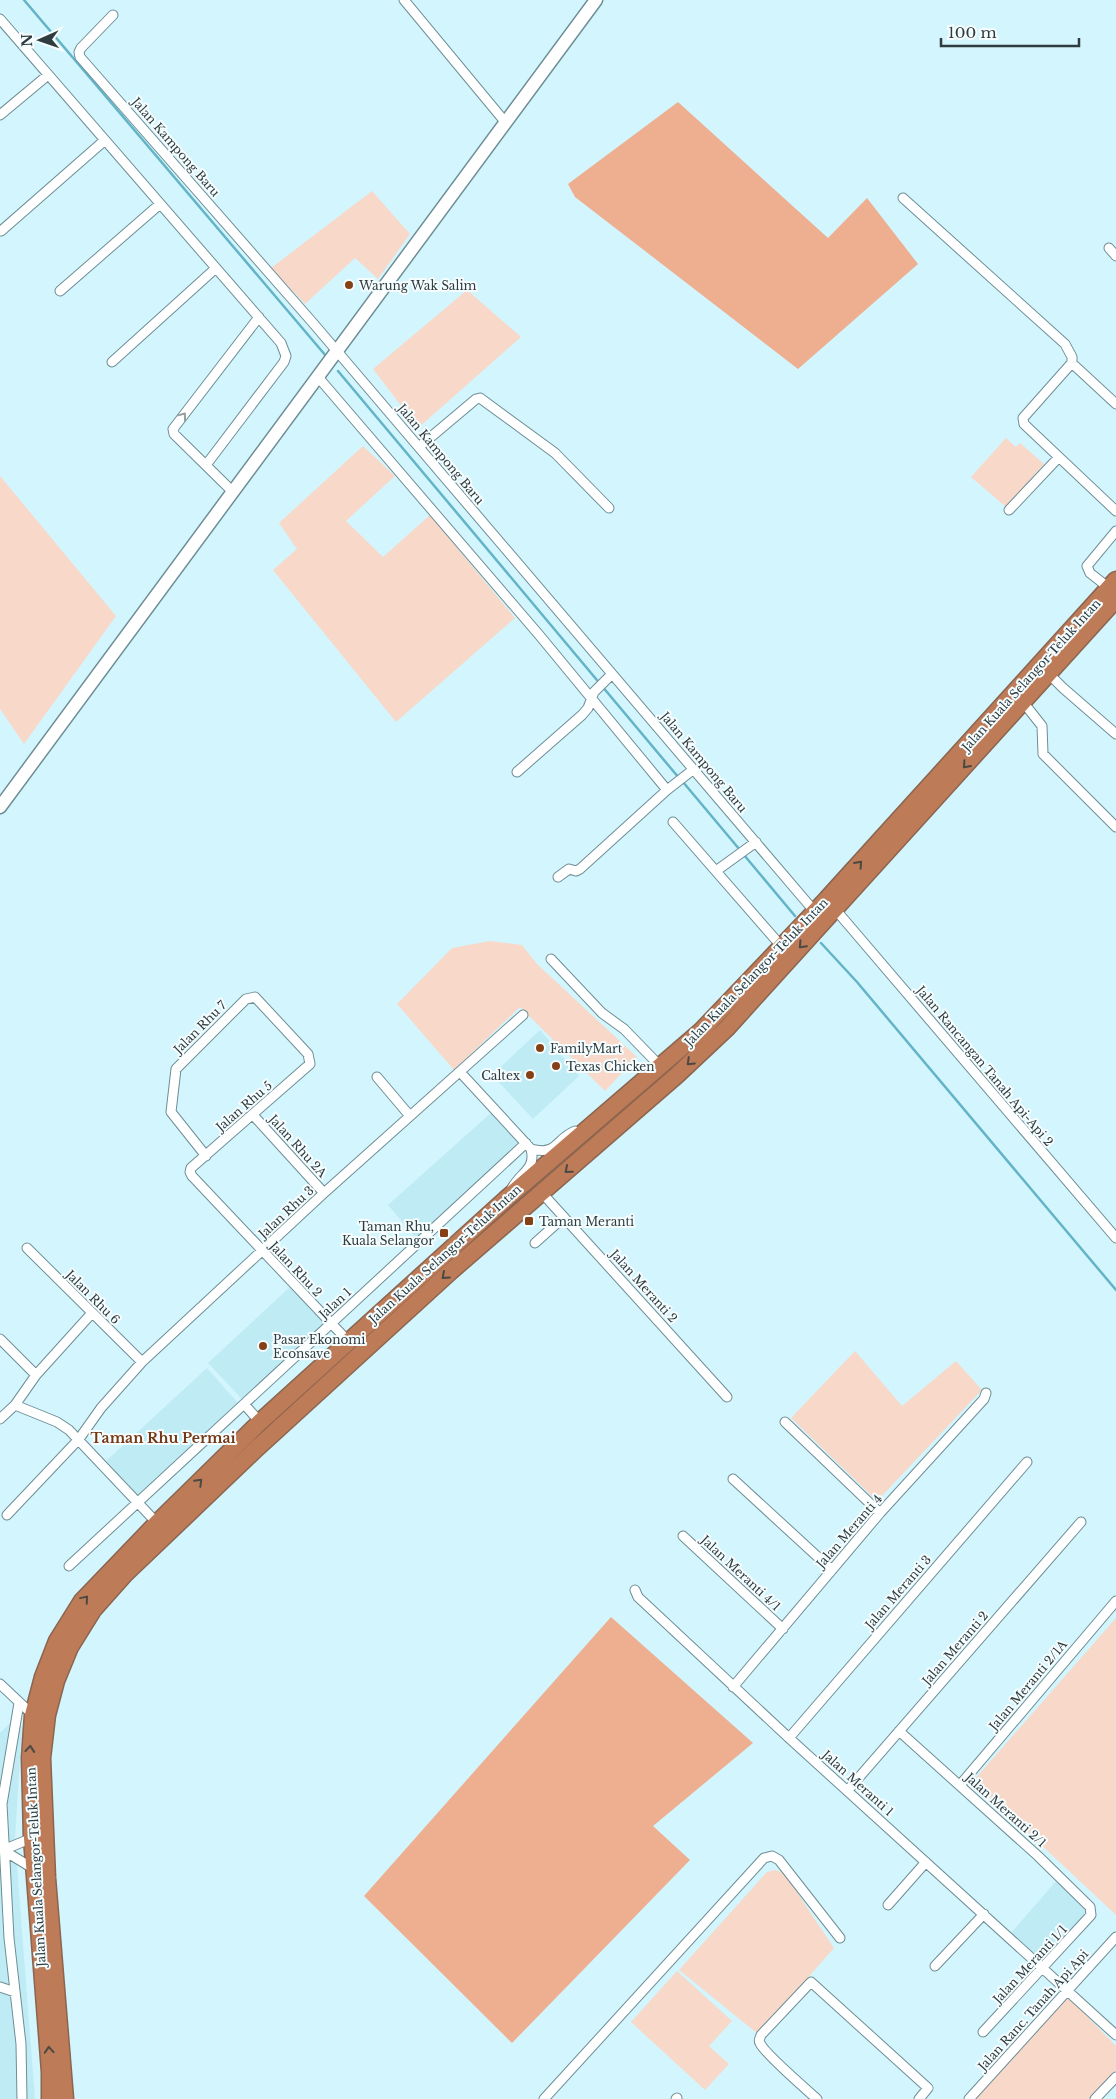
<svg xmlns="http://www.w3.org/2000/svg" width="1116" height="2099" font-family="'Libre Baskerville',serif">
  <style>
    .built { fill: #bfebf5 }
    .green { fill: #f8d8c8 }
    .forest { fill: #edaf90 }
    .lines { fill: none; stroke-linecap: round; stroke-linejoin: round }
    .stream { stroke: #62b4c6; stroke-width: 2.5 }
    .street-casing { stroke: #6e8e95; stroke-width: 11 }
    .secondary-casing { stroke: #6e8e95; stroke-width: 15 }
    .highway-casing { stroke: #8b654f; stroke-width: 19 }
    .street { stroke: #fff; stroke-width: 9 }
    .secondary { stroke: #fff; stroke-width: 12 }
    .highway { stroke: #bd7b58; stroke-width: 16 }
    .oneway { stroke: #979e9f }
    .oneway2 { stroke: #4b4944 }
    .poi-dot { fill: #854016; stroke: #f6fdff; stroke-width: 2 }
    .labels { text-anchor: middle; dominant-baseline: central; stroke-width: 4; stroke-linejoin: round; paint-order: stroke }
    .street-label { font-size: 12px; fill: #2f3c3f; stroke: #f6fdff }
    .poi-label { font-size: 12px; fill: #2f3c3f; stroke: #f6fdff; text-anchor: start }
    .neighbourhood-label { font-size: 14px; font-weight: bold; fill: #763812; stroke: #f6fdff }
  </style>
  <rect width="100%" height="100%" fill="#d3f5fe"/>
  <path class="built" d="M540 1030 579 1076 533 1119 492 1075Z
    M492 1112 522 1142 417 1239 388 1205Z
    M290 1287 324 1323 242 1399 208 1363Z
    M207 1368 238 1403 138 1496 106 1461Z
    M11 1722 22 1726 15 1840 35 2099H0V1733Z
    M1057 1880 1090 1910 1044 1962 1011 1933Z"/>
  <path class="green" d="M372 191 410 234 378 279 355 258 305 304 271 268Z
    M467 290 521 337 418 428 373 369Z
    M1006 438 1016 447 1020 443 1044 464 1006 507 971 477Z
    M363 446 395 476 346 521 383 557 430 515 515 618 396 722 273 570 297 549 279 523Z
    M0 476 116 616 24 744 0 709Z
    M490 941 522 945 537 964 637 1057 605 1091 520 1007 454 1070 397 1004 452 948Z
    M855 1351 902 1406 956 1361 982 1390 877 1501 791 1418Z
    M1116 1618V1915L973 1781Z
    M775 1870 781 1872 788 1879 834 1948 758 2034 679 1970 767 1872Z
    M677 1971 732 2021 709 2046 729 2064 705 2090 631 2022Z
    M1067 1996 1116 2046V2070L1089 2099H974Z"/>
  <path class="forest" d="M678 102 828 238 867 198 918 264 798 369 575 197 568 184Z
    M611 1617 753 1743 653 1826 690 1860 512 2043 364 1896Z"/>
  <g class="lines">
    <path class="stream" d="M24 0 326 356
      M338 371 679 778
      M683 782 740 850
      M744 855 795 916
      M821 943 857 982 1116 1290"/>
    <g class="street-casing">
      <path id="street" d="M404 0 506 123
        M113 15 81 48 79 52 80 57 313 323 815 912
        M0 19 281 343 286 356 284 362 206 465
        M0 115 48 75
        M903 198 1065 344 1072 357V365
        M1 231 105 140
        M1109 248 1116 256
        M60 291 160 204
        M112 362 216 268
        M318 377 540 636 667 790
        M1116 404 1075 366 1070 365 1023 418 1024 424 1116 511
        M419 447 476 399 480 398 555 453 609 508
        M232 491 174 434 173 429 259 317
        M1009 510 1059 457
        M1109 588 1090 573 1087 566 1116 531
        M1048 673 1063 688 1116 734
        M1023 702 1042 726 1043 754 1116 827
        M517 772 582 715 588 708 594 692 612 674
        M673 822 782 947
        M716 871 756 842
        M558 877 569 869 576 871 580 869 667 790 694 769
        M835 909 1116 1238
        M551 959 602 1013 624 1029 660 1066
        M460 1072 531 1149C536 1169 522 1171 512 1188
        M377 1077 410 1116
        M253 1115 324 1193
        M531 1149C558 1156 555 1139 575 1131
        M206 1156 171 1112 176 1069 246 999 255 997 308 1054 310 1064 191 1168 190 1172 192 1176 348 1341
        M542 1193 727 1397
        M535 1243 564 1217
        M27 1248 142 1362
        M0 1339 36 1375 92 1313
        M244 1404 260 1422
        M15 1405 57 1422 69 1430 158 1524
        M0 1419 15 1405 36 1375
        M785 1422 880 1513
        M733 1479 832 1570
        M7 1515 79 1439 101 1408 142 1362 324 1193 523 1015
        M683 1536 783 1629
        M69 1566 526 1143
        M635 1590 638 1597 789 1738 1116 2035
        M0 1684 33 1715
        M733 1687 880 1513 984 1399 986 1393
        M19 1703 2 1804 9 1938 21 2044 22 2099
        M899 1731 1038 1856 1090 1907 1091 1915 983 2032
        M789 1738 1027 1462
        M960 1785 1116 1601
        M848 1790 1081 1522
        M3 1850 34 1869
        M3 1850 32 1838
        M888 1905 926 1862
        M935 1966 984 1914
        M0 1987 15 1992
        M544 2099 764 1858 772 1856 779 1860 840 1938
        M676 2099 677 2098
        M817 2099C807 2090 763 2052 760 2043 758 2040 760 2039 761 2035L811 1982 928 2088 919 2099
        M969 2099 1116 1937
        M1095 2099 1116 2077"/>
    </g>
    <g class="secondary-casing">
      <path id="secondary" d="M0 807 596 0"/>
    </g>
    <g class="highway-casing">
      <path id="highway" d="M50 2099V2072L32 1838 30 1758 33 1715 43 1677 57 1641 82 1601 157 1523 260 1422 506 1199 701 1031 826 900 1116 580
        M65 2099 47 1878 42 1758 47 1715 56 1681 70 1647 93 1610 125 1574 257 1448 451 1271 677 1075 727 1028 1116 599"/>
    </g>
    <use href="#street" class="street"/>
    <use href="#secondary" class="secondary"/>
    <use href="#highway" class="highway"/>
  </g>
  <defs><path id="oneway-chevron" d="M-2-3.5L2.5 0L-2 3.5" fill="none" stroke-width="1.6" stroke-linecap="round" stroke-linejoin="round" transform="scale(1.25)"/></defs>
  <use class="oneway" href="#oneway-chevron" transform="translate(183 416) rotate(-53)"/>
  <g class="oneway2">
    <use href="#oneway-chevron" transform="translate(966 765) rotate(132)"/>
    <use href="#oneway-chevron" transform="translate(859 864) rotate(-48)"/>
    <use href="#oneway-chevron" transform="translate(802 945) rotate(133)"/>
    <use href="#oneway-chevron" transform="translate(690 1062) rotate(136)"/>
    <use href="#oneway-chevron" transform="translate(568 1170) rotate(139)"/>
    <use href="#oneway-chevron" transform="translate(445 1276) rotate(138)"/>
    <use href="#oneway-chevron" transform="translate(199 1482) rotate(-45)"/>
    <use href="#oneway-chevron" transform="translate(85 1599) rotate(-50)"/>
    <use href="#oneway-chevron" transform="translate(30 1749) rotate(-85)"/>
    <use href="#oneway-chevron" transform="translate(49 2050) rotate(-94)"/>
  </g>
  <g class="poi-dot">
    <circle cx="349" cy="285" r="5"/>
    <circle cx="540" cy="1048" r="5"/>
    <circle cx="556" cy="1066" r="5"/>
    <circle cx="530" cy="1075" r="5"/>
    <rect x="524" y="1216" width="10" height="10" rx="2.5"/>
    <rect x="439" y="1228" width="10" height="10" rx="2.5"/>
    <circle cx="263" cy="1346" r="5"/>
  </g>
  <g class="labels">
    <g class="street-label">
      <text transform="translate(176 147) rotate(49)">Jalan Kampong Baru</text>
      <text transform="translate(441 454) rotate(50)">Jalan Kampong Baru</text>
      <text transform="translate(1031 675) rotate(-48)">Jalan Kuala Selangor-Teluk Intan</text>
      <text transform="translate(704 762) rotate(50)">Jalan Kampong Baru</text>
      <text transform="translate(756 972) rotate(-46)">Jalan Kuala Selangor-Teluk Intan</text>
      <text transform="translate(200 1027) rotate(-45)">Jalan Rhu 7</text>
      <text transform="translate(985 1066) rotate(50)">Jalan Rancangan Tanah Api-Api 2</text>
      <text transform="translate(244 1106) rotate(-41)">Jalan Rhu 5</text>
      <text transform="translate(298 1146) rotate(48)">Jalan Rhu 2A</text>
      <text transform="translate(286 1212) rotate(-43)">Jalan Rhu 3</text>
      <text transform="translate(445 1254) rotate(-42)">Jalan Kuala Selangor-Teluk Intan</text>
      <text transform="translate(296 1269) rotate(47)">Jalan Rhu 2</text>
      <text transform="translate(644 1286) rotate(48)">Jalan Meranti 2</text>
      <text transform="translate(93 1297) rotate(45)">Jalan Rhu 6</text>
      <text transform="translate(335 1303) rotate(-43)">Jalan 1</text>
      <text transform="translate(849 1531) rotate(-49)">Jalan Meranti 4</text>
      <text transform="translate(741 1573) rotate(43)">Jalan Meranti 4/1</text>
      <text transform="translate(898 1592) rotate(-49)">Jalan Meranti 3</text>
      <text transform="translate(955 1648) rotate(-49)">Jalan Meranti 2</text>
      <text transform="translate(1028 1685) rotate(-50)">Jalan Meranti 2/1A</text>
      <text transform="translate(858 1783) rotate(42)">Jalan Meranti 1</text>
      <text transform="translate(1006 1810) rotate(42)">Jalan Meranti 2/1</text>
      <text transform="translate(36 1867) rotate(-93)">Jalan Kuala Selangor-Teluk Intan</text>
      <text transform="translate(1030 1964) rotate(-47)">Jalan Meranti 1/1</text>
      <text transform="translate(1033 2010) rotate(-48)">Jalan Ranc. Tanah Api Api</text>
    </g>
    <g class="poi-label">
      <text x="359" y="285">Warung Wak Salim</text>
      <text x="550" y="1048">FamilyMart</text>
      <text x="566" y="1066">Texas Chicken</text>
      <text x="520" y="1075" text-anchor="end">Caltex</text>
      <text x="539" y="1221">Taman Meranti</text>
      <text x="434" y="1226" text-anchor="end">Taman Rhu,<tspan x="434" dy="14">Kuala Selangor</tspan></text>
      <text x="273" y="1339">Pasar Ekonomi<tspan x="273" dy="14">Econsave</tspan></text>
    </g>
    <g class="neighbourhood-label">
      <text x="163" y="1438">Taman Rhu Permai</text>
    </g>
  </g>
  <g transform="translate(40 40) rotate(268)" stroke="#f6fdff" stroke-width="4" paint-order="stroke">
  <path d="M0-4L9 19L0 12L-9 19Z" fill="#2f3c3f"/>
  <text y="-8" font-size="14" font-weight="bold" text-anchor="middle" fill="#2f3c3f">N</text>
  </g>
  <path d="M941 38v8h138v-8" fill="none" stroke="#2f3c3f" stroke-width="2.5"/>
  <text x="948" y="38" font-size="15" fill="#2f3c3f" stroke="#f6fdff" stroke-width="4" paint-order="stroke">100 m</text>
</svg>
